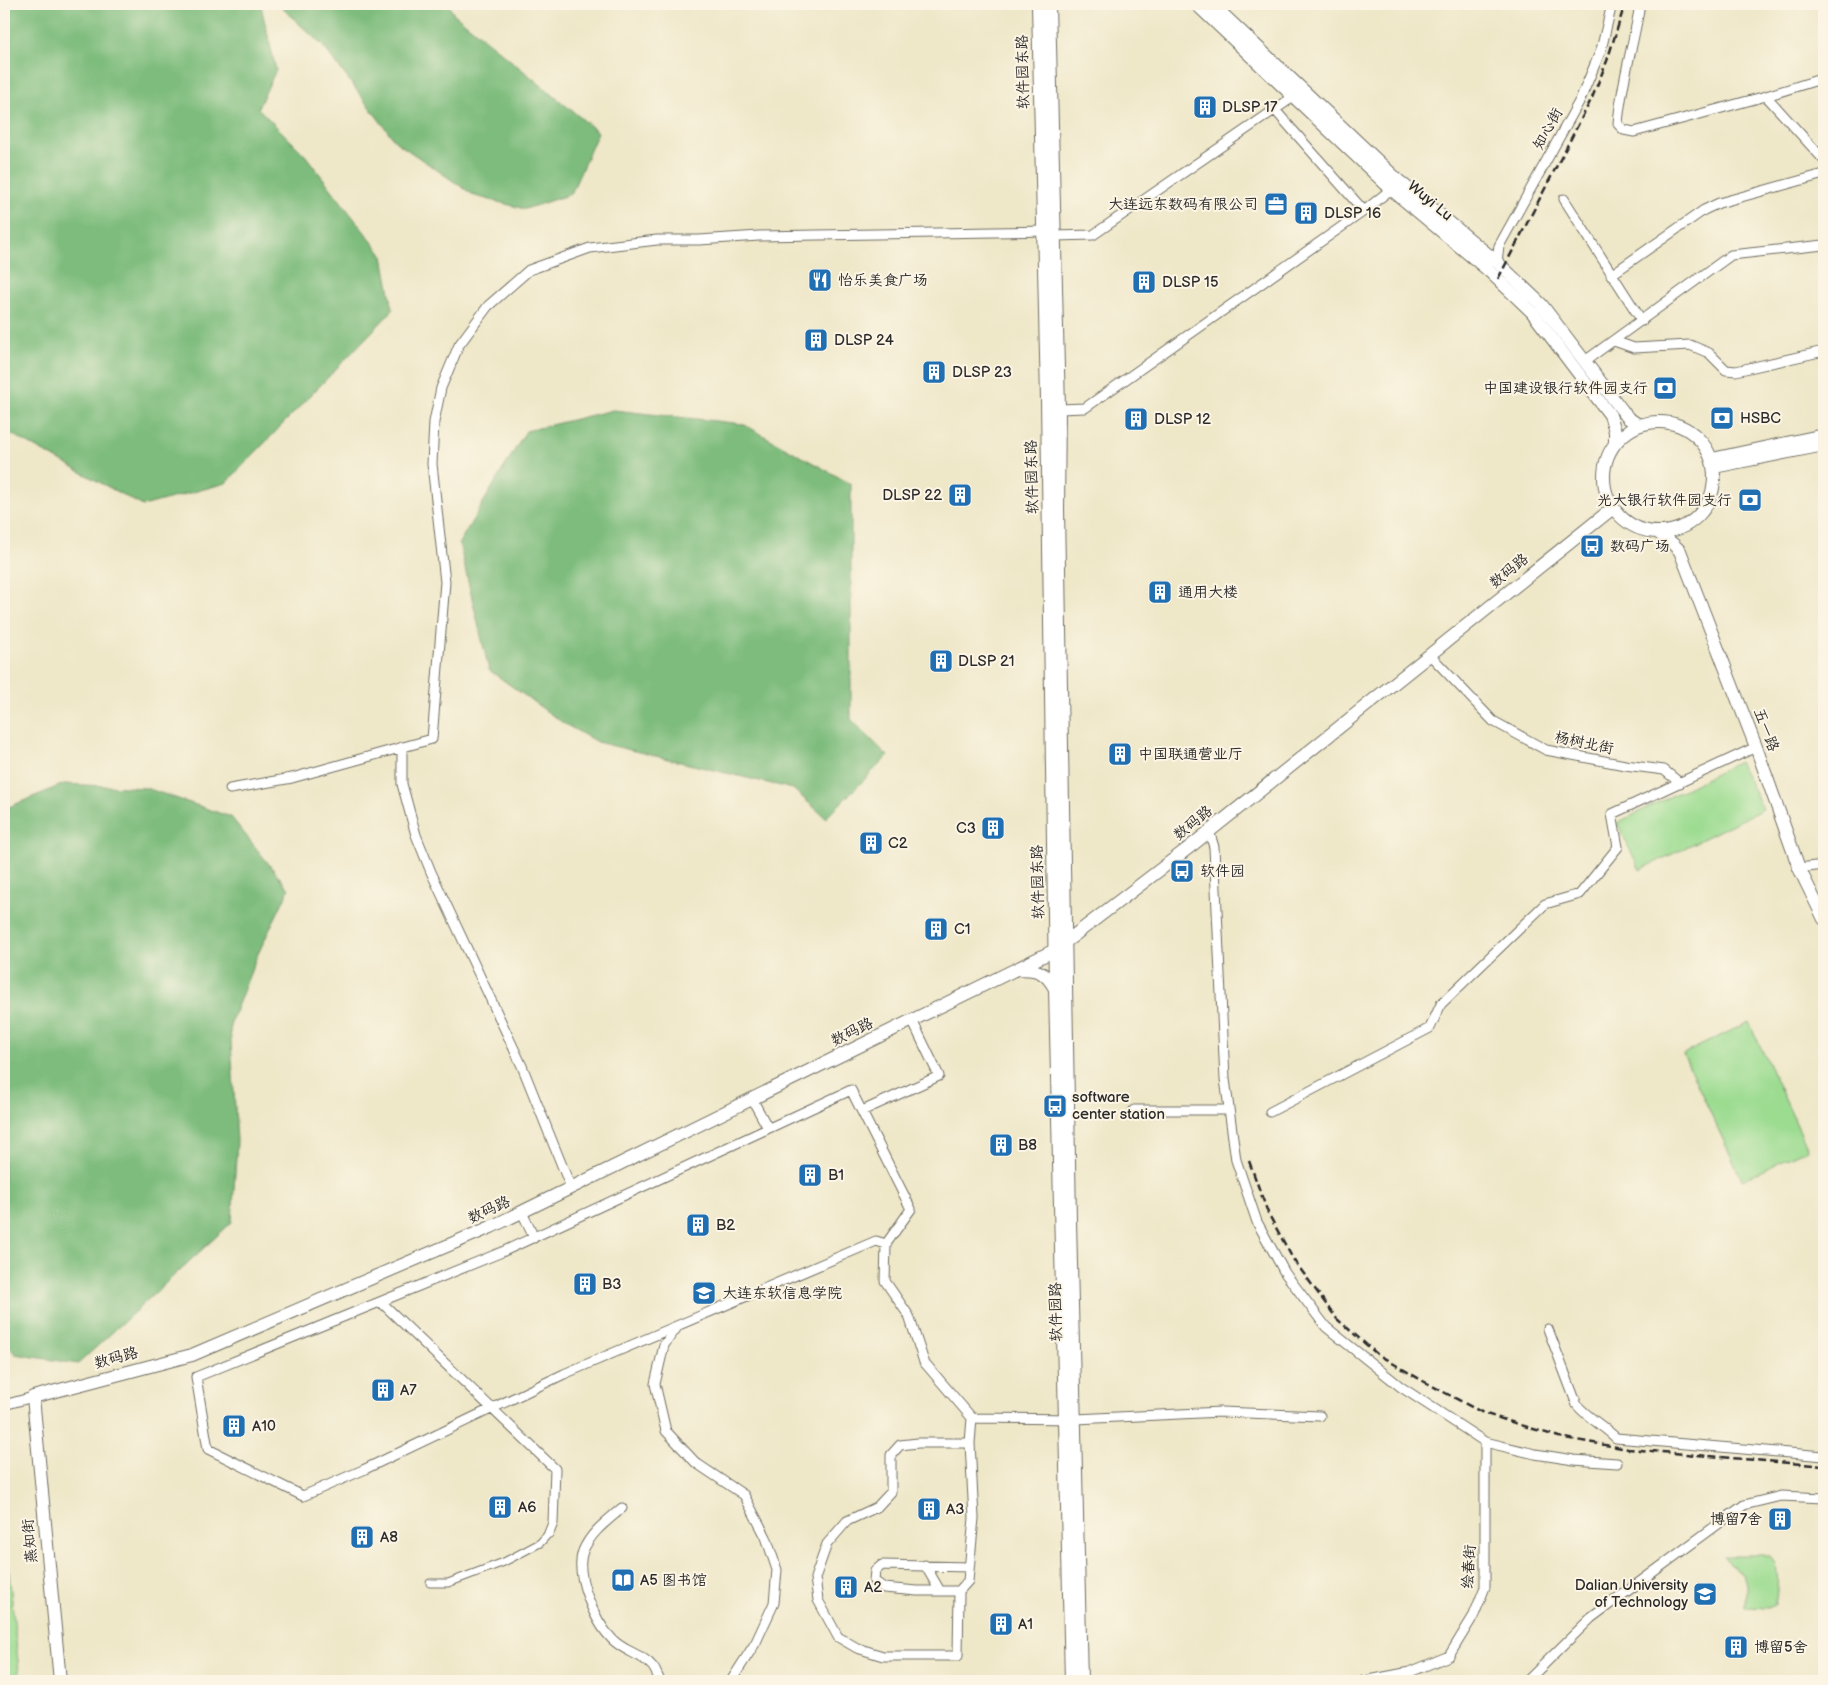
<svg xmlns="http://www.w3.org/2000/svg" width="1828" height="1685" font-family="'Balsamiq Sans','LXGW WenKai TC',sans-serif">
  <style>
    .green { fill: #9cdc91; stroke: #64845e }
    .forest { fill: #7dbc7b; stroke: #547453 }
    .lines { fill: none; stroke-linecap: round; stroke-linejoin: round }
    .pedestrian-casing { stroke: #6f6d62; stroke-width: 9 }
    .minor-casing { stroke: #6f6d62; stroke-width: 11 }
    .secondary-casing { stroke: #6f6d62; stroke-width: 14 }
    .pedestrian { stroke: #fff; stroke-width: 7 }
    .minor { stroke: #fff; stroke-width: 9 }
    .secondary { stroke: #fff; stroke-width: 12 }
    .rail { stroke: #2b2b2b; stroke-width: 2.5; stroke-dasharray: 8 4; stroke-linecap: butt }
    .labels { text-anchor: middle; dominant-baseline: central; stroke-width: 4; stroke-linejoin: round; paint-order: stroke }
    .street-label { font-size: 15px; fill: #2b2b2b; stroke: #fcf5e5 }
    .poi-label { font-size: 15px; fill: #2b2b2b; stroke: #fcf5e5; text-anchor: start }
  </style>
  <rect width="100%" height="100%" fill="#fcf5e5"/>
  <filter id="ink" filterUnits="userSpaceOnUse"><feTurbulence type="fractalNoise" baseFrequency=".02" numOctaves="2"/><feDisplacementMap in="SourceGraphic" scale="10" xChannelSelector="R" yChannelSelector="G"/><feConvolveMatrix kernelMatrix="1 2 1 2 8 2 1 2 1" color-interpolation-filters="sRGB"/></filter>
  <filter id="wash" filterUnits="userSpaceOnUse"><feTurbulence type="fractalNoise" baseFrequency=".0096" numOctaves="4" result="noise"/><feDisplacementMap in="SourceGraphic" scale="20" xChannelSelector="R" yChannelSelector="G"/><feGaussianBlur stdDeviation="1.12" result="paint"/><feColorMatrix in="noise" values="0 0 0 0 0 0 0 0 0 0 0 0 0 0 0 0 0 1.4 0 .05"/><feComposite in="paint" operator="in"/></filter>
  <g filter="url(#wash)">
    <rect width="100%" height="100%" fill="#eee7c8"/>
    <path class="green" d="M1739 762 1763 809 1640 870 1617 823Z
      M1749 1022 1808 1149 1742 1180 1683 1054Z
      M1724 1556H1770C1782 1567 1776 1590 1776 1605L1769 1608 1746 1607V1584L1743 1574 1729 1564Z
      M4 1572H9L20 1681H4Z"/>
    <path class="forest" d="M4 4H263L261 6 276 70 258 108 305 155 383 256 393 310 226 483 143 506 4 430Z
      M278 4H448L453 13 598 132 571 194 525 209 475 196 396 142 323 46Z
      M613 410 743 424 851 484V719L888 756 826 818 793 789 597 742 563 723 489 670 459 543 526 431Z
      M64 784 146 788 231 817 289 889 256 958 230 1025 237 1141 232 1222 78 1364 15 1354 4 1340V809Z"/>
  </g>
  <g filter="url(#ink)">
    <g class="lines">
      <g class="pedestrian-casing">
        <path id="pedestrian" d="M430 1583H448L504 1562 540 1543 549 1533"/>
      </g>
      <g class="minor-casing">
        <path id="minor" d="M1640 4C1634 44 1621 83 1618 124L1624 130 1634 132 1766 96 1824 78
          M1766 96 1824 160
          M1275 110 1364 211
          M1564 199 1642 321
          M1055 236 1093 235 1293 97 1299 95
          M1497 262 1499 246 1580 100 1601 50 1612 4
          M1611 275 1704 210 1719 203 1824 174
          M1614 341 1634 348 1690 345 1709 353 1726 370 1736 371 1824 351
          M1585 361 1731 255 1824 245
          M1059 409 1085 408 1364 211 1395 186
          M1430 655 1493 721 1546 750 1625 765 1664 770 1680 783
          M402 747V784L416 835 431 872 522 1066 571 1188
          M230 789 292 778 432 739 445 582 432 464 434 422 441 388 459 345 488 306 529 270 590 248 657 240H699L759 236 1047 231
          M1209 831 1214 847 1225 1079 1236 1160 1257 1222 1285 1273 1326 1327 1401 1387 1485 1442 1535 1454 1574 1460 1617 1463
          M1799 868 1824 865
          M851 1090 911 1209 886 1244 876 1241 564 1374 363 1470 303 1496 208 1449 196 1377 502 1252Z
          M752 1099 768 1128
          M1134 1110H1229
          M862 1111 939 1076 912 1020
          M1270 1112 1430 1028 1441 1004 1545 904 1580 894 1618 847 1612 814 1756 747
          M522 1212 534 1238
          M886 1244 885 1281 909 1316 924 1362 972 1418 1076 1419 1221 1412 1320 1416
          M381 1302 555 1469 553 1523 549 1533
          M678 1326 664 1345 655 1384 666 1431 696 1463 744 1495 766 1537 777 1570 774 1603 756 1642 731 1681
          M1548 1329 1577 1405C1588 1418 1604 1426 1616 1438L1824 1456
          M4 1405 33 1397
          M970 1443H918L900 1445 891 1455V1492L877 1507 847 1521 827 1544 815 1578 818 1600 838 1637 857 1648 883 1656H958L959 1591 968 1581 974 1518 970 1443 972 1418
          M622 1508C607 1521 591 1532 583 1551 574 1574 595 1622 612 1639 624 1652 643 1654 653 1667 656 1671 658 1677 660 1681
          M925 1565 940 1591
          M959 1591H917L884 1588 874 1581 875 1571 882 1565 969 1567
          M1364 1681 1410 1672 1449 1656 1474 1615 1485 1587V1442
          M1527 1681 1591 1618 1744 1505 1781 1496 1824 1498"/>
      </g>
      <g class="secondary-casing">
        <path id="secondary" d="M1038 4 1047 399 1055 989 1071 1681
          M1049 4 1059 409 1058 509 1070 1221 1081 1681
          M1196 4 1392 190 1489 271 1532 312 1610 415 1615 431V443
          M1212 4 1400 182 1497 262 1541 304 1628 418 1639 425
          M1604 477a55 55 0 1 1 110 0a55 55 0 1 1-110 0Z
          M1712 459 1824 435
          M1714 467 1824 445
          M1657 532 1673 544 1680 551 1756 747 1799 868 1824 919
          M1016 969C1036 969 1045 970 1055 989
          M60 1681 33 1397 192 1355 491 1227 1055 950 1191 846 1613 508"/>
      </g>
      <use href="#pedestrian" class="pedestrian"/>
      <use href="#minor" class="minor"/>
      <use href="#secondary" class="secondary"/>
      <path class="rail" d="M1498 279 1592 98 1607 61 1625 4
        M1249 1161 1268 1213 1293 1259 1337 1319 1377 1354 1423 1381 1483 1413 1559 1437 1628 1449 1824 1466"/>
    </g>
  </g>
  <defs>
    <g id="building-square" transform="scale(1.25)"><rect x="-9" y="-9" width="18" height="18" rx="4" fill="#1f6fb2" stroke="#fcf5e5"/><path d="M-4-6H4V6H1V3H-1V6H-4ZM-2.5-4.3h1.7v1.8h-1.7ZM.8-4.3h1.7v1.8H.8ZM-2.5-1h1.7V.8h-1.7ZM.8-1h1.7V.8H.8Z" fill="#fff"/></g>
    <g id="office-square" transform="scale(1.25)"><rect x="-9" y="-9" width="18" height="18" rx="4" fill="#1f6fb2" stroke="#fcf5e5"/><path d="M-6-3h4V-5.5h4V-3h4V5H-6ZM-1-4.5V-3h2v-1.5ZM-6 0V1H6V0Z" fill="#fff"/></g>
    <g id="restaurant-square" transform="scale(1.25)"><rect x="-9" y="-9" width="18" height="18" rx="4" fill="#1f6fb2" stroke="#fcf5e5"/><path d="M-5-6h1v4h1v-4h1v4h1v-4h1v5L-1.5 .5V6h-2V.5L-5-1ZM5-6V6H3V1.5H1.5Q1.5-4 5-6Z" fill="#fff"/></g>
    <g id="bank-square" transform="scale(1.25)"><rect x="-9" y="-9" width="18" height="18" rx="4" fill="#1f6fb2" stroke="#fcf5e5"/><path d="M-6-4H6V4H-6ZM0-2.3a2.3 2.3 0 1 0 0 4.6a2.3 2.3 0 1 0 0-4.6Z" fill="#fff"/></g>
    <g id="bus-square" transform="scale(1.25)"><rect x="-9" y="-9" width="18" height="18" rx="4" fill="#1f6fb2" stroke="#fcf5e5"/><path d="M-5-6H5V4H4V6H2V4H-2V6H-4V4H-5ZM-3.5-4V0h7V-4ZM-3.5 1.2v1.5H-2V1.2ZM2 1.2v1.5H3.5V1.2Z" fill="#fff"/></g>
    <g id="university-square" transform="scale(1.25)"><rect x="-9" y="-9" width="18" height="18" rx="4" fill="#1f6fb2" stroke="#fcf5e5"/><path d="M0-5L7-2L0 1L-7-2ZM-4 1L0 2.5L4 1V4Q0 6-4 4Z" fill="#fff"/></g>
    <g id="library-square" transform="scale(1.25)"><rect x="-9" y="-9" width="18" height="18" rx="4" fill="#1f6fb2" stroke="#fcf5e5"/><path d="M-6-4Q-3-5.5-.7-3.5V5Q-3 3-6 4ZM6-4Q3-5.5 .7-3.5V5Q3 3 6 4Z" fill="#fff"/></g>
  </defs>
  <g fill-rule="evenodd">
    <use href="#building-square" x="1205" y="107"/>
    <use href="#office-square" x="1276" y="204"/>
    <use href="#building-square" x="1306" y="213"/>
    <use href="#restaurant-square" x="820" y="280"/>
    <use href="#building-square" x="1144" y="282"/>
    <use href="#building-square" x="816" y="340"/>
    <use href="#building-square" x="934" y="372"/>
    <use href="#bank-square" x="1665" y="388"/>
    <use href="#bank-square" x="1722" y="418"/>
    <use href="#building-square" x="1136" y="419"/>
    <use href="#building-square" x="960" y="495"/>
    <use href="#bank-square" x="1750" y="500"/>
    <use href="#bus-square" x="1592" y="546"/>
    <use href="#building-square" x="1160" y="592"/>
    <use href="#building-square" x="941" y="661"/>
    <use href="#building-square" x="1120" y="754"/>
    <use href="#building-square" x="993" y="828"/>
    <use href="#building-square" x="871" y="843"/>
    <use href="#bus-square" x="1182" y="871"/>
    <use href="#building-square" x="936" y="929"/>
    <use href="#bus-square" x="1055" y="1106"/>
    <use href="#building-square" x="1001" y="1145"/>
    <use href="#building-square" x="810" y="1175"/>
    <use href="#building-square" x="698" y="1225"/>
    <use href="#building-square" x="585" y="1284"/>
    <use href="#university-square" x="704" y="1293"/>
    <use href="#building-square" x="383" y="1390"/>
    <use href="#building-square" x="234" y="1426"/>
    <use href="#building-square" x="500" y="1507"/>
    <use href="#building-square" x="929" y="1509"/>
    <use href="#building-square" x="1780" y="1519"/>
    <use href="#building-square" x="362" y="1537"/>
    <use href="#library-square" x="623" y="1580"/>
    <use href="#building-square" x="846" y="1587"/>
    <use href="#university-square" x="1705" y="1594"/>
    <use href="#building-square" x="1001" y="1624"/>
    <use href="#building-square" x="1736" y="1647"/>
  </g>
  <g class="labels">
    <g class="street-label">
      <text transform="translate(1023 72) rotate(-91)">软件园东路</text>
      <text transform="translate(1548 129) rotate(-61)">知心街</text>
      <text transform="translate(1430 201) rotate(40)">Wuyi Lu</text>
      <text transform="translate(1032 477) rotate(-91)">软件园东路</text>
      <text transform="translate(1509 571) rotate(-39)">数码路</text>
      <text transform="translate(1766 730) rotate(69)">五一路</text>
      <text transform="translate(1584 743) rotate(12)">杨树北街</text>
      <text transform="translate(1193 823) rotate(-39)">数码路</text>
      <text transform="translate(1038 882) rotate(-91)">软件园东路</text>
      <text transform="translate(852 1032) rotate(-26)">数码路</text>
      <text transform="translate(489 1210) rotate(-25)">数码路</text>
      <text transform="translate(1056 1312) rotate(-91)">软件园路</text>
      <text transform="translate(116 1358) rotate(-15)">数码路</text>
      <text transform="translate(30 1541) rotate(-95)">燕知街</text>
      <text transform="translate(1469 1567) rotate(-86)">绘春街</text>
    </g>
    <g class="poi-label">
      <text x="1222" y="107">DLSP 17</text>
      <text x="1258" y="204" text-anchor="end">大连远东数码有限公司</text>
      <text x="1324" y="213">DLSP 16</text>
      <text x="838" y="280">怡乐美食广场</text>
      <text x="1162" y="282">DLSP 15</text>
      <text x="834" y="340">DLSP 24</text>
      <text x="952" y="372">DLSP 23</text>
      <text x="1648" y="388" text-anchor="end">中国建设银行软件园支行</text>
      <text x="1740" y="418">HSBC</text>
      <text x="1154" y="419">DLSP 12</text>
      <text x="942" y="495" text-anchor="end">DLSP 22</text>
      <text x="1732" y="500" text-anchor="end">光大银行软件园支行</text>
      <text x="1610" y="546">数码广场</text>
      <text x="1178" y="592">通用大楼</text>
      <text x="958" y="661">DLSP 21</text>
      <text x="1138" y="754">中国联通营业厅</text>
      <text x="976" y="828" text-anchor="end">C3</text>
      <text x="888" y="843">C2</text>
      <text x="1200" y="871">软件园</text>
      <text x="954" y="929">C1</text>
      <text x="1072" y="1097">software<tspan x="1072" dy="17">center station</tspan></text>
      <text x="1018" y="1145">B8</text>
      <text x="828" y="1175">B1</text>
      <text x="716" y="1225">B2</text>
      <text x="602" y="1284">B3</text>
      <text x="722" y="1293">大连东软信息学院</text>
      <text x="400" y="1390">A7</text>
      <text x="252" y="1426">A10</text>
      <text x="518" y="1507">A6</text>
      <text x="946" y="1509">A3</text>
      <text x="1762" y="1519" text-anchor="end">博留7舍</text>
      <text x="380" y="1537">A8</text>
      <text x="640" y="1580">A5 图书馆</text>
      <text x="1688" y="1585" text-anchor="end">Dalian University<tspan x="1688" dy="17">of Technology</tspan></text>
      <text x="864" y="1587">A2</text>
      <text x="1018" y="1624">A1</text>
      <text x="1754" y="1647">博留5舍</text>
    </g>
  </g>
  <rect width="1828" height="1685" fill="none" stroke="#fcf5e5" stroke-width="20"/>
</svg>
